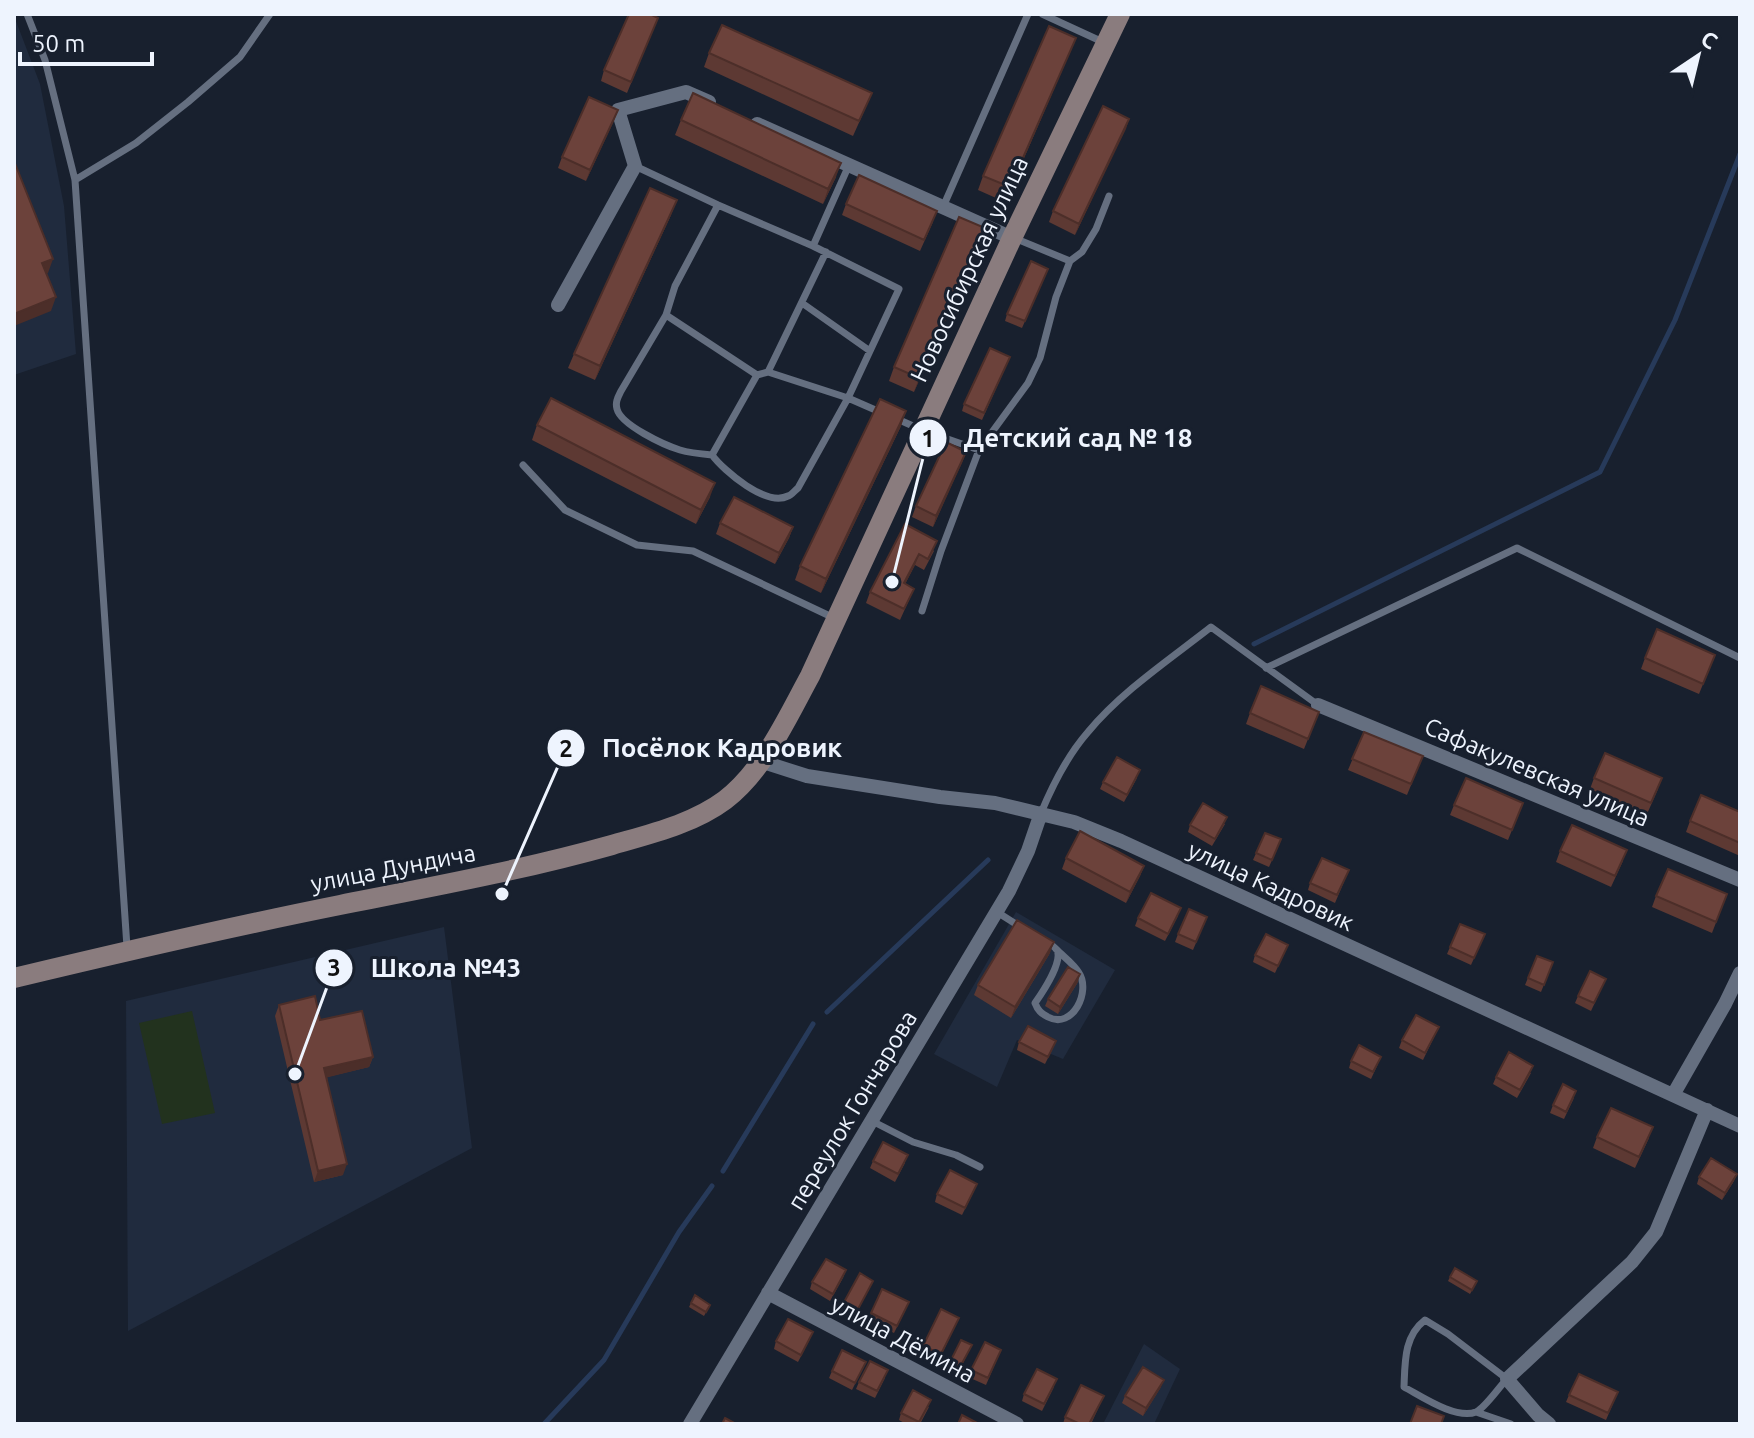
<svg xmlns="http://www.w3.org/2000/svg" width="1754" height="1438" font-family="Ubuntu,sans-serif">
  <style>
    .built { fill: #202b3e }
    .green { fill: #22321e }
    .lines { fill: none; stroke-linecap: round; stroke-linejoin: round }
    .stream { stroke: #273a5a; stroke-width: 5 }
    .lane { stroke: #656f80; stroke-width: 7 }
    .street { stroke: #656f80; stroke-width: 14 }
    .secondary { stroke: #8a7c7e; stroke-width: 20 }
    .wall { fill: #5d3933 }
    .shaded-wall { fill: #4c2e29 }
    .building { fill: #6c423b; stroke: #4c2e29; stroke-width: 2 }
    .labels { text-anchor: middle; dominant-baseline: central; stroke-width: 6; stroke-linejoin: round; paint-order: stroke }
    .street-label { font-size: 24px; fill: #eef4fe; stroke: #18202e }
    .leader { fill: none; stroke: #eef4fe; stroke-width: 3 }
    .callout-dot { fill: #eef4fe; stroke: #18202e; stroke-width: 3 }
    .mark-label { font-size: 24px; text-anchor: middle; font-weight: bold; fill: #111 }
    .callout-label { font-size: 26px; text-anchor: middle; font-weight: bold; fill: #eef4fe; stroke: #18202e; stroke-width: 6; stroke-linejoin: round; paint-order: stroke }
  </style>
  <rect width="100%" height="100%" fill="#18202e"/>
  <path class="built" d="M14 16 40 84 64 206 76 354 14 375Z
    M1016 912 1115 970 1063 1059 1017 1040 997 1087 934 1054Z
    M444 927 472 1148 128 1331 126 1001Z
    M1144 1344 1180 1369 1154 1424H1103Z"/>
  <path class="green" d="M192 1011 215 1113 162 1124 139 1023Z"/>
  <g class="lines">
    <path class="stream" d="M1254 644 1600 472 1675 320 1740 154
      M827 1012 988 860
      M723 1171 813 1024
      M544 1424 604 1360 679 1232 712 1186"/>
    <path class="lane" d="M27 14 45 60 75 180 127 947
      M1042 14 1105 43
      M635 166 718 205 813 246 899 289 848 398 798 488C795 490 792 495 788 496 766 507 724 471 712 455 701 454 690 453 680 450 664 445 621 425 617 409 615 402 618 397 621 391L666 315 675 286 718 205
      M75 180 136 143 188 102 240 57 270 14
      M943 207 1028 14
      M1014 238 1070 261
      M813 246 849 165
      M802 303 870 351
      M666 315 757 375
      M768 372 826 252
      M895 418 922 430 979 450
      M712 455 757 375 768 372 848 398 880 412
      M523 465 565 510 637 545 693 551 834 618
      M922 611 941 551 979 450 1028 383 1040 358 1056 297 1070 261 1082 252 1096 229 1109 196
      M1266 668 1517 548 1740 658
      M1041 813C1053 784 1067 756 1088 732 1122 691 1169 660 1211 627L1318 705
      M997 912 1022 928
      M1047 942C1050 944 1055 947 1057 950 1063 962 1042 993 1035 1003 1038 1011 1041 1013 1048 1017 1073 1030 1091 991 1079 973 1074 964 1064 957 1056 949
      M872 1121 913 1142 956 1155 980 1167
      M1425 1320 1448 1334 1507 1379C1499 1387 1485 1408 1476 1412 1456 1420 1421 1396 1404 1387 1405 1362 1404 1336 1425 1320Z
      M1476 1412 1511 1424"/>
    <path class="street" d="M757 124 1012 238
      M558 305 635 166 618 110 686 92 709 102
      M1318 705 1740 880
      M760 761 807 776 940 797 995 803 1074 822 1121 841 1740 1126
      M1673 1095 1725 1004 1740 973
      M768 1293 1017 1424
      M690 1424 1009 891 1028 851 1041 813
      M1549 1424 1538 1415 1507 1379 1632 1262 1656 1232 1707 1110"/>
    <path class="secondary" d="M14 978C122 952 230 927 340 905 431 887 523 870 612 845 650 834 693 824 725 800 764 770 787 718 810 676L1012 238 1120 14"/>
  </g>
  <path class="wall" d="M654 28 627 93 601 81 604 70Z
    M1070 52 1005 202 978 190 983 176Z
    M709 53 866 107 853 136 704 67Z
    M618 110 586 181 558 168 562 157Z
    M1129 119 1075 235 1049 222 1053 211Z
    M681 120 836 177 823 204 675 135Z
    M846 204 933 222 920 251 842 215Z
    M671 215 595 380 568 368 574 354Z
    M985 228 914 392 889 381 894 367Z
    M1045 276 1022 328 1005 321 1007 314Z
    M1007 364 982 420 962 411 964 404Z
    M906 411 901 426 821 593 795 580 800 566Z
    M537 425 710 497 696 524 532 440Z
    M966 452 933 527 912 517 916 506Z
    M720 523 793 527 789 538 775 564 716 534Z
    M905 524 934 551 924 570 915 565 905 584 914 589 900 620 866 603 870 592Z
    M1715 655 1699 694 1641 669 1645 658Z
    M1319 712 1304 749 1246 724 1250 713Z
    M1364 732 1423 756 1407 795 1348 770Z
    M1137 778 1124 802 1100 789 1103 782Z
    M1594 778 1658 789 1647 814 1590 789Z
    M1523 803 1508 840 1450 815 1454 805Z
    M1740 812V856L1686 832 1690 821Z
    M1225 824 1212 846 1188 832 1190 825Z
    M1265 833 1278 847 1269 867 1253 860Z
    M1560 851 1623 861 1611 887 1556 862Z
    M1066 858 1144 866 1140 876 1126 903 1062 869Z
    M1349 870 1335 903 1308 890 1310 883Z
    M1727 894 1712 933 1652 907 1656 896Z
    M1178 916 1165 941 1135 926 1138 918Z
    M1207 917 1193 950 1175 942 1178 934Z
    M1485 934 1471 965 1447 954 1450 947Z
    M1288 945 1275 973 1253 962 1255 955Z
    M1050 953 1011 1018 974 995 978 985Z
    M1537 956 1553 962 1541 992 1525 985Z
    M1606 979 1591 1011 1575 1003 1578 996Z
    M1078 982 1058 1014 1045 1006 1048 999Z
    M279 1005 320 1020 373 1057 369 1067 327 1077 343 1175 314 1182 275 1016Z
    M1439 1027 1423 1060 1399 1048 1402 1040Z
    M1019 1042 1053 1048 1045 1064 1017 1050Z
    M1351 1061 1378 1064 1371 1079 1349 1068Z
    M1531 1073 1517 1098 1493 1084 1496 1077Z
    M1574 1098 1564 1119 1550 1113 1553 1105Z
    M1597 1137 1649 1138 1635 1168 1593 1148Z
    M873 1161 905 1163 895 1182 870 1168Z
    M1699 1177 1734 1181 1722 1200 1697 1184Z
    M974 1191 962 1215 935 1202 937 1194Z
    M846 1270 843 1278 830 1301 810 1289 812 1282Z
    M1450 1277 1476 1284 1470 1294 1448 1281Z
    M873 1281 854 1318 840 1311 843 1304Z
    M691 1303 710 1305 704 1316 689 1307Z
    M906 1309 894 1333 868 1320 871 1313Z
    M959 1318 938 1362 921 1353 923 1346Z
    M810 1339 798 1362 774 1349 776 1341Z
    M970 1349 959 1371 948 1366 950 1362Z
    M1001 1350 986 1385 968 1377 971 1370Z
    M866 1362 852 1390 829 1378 832 1371Z
    M885 1378 875 1398 856 1389 859 1382Z
    M1054 1387 1042 1411 1022 1401 1024 1394Z
    M1161 1387 1143 1416 1122 1403 1125 1396Z
    M1618 1392 1606 1420 1566 1402 1569 1395Z
    M1104 1396 1091 1424H1063L1065 1417Z
    M929 1407 920 1424H906L899 1420 901 1413Z"/>
  <path class="shaded-wall" d="M1076 38 1070 52 1005 202 1010 187Z
    M618 110 614 121 586 181 590 170Z
    M1129 119 1126 129 1075 235 1079 224Z
    M841 163 836 177 823 204 828 189Z
    M677 200 671 215 595 380 600 366Z
    M985 228 980 242 914 392 919 378Z
    M53 259 48 273 37 277 42 263Z
    M56 297 51 311 14 326V314Z
    M906 411 901 426 821 593 826 579Z
    M966 452 962 463 933 527 936 516Z
    M715 483 710 497 696 524 701 510Z
    M793 527 789 538 775 564 779 553Z
    M919 554 915 565 900 594 904 583Z
    M1144 866 1140 876 1126 903 1130 892Z
    M1054 942 1050 953 1011 1018 1015 1007Z
    M1080 974 1078 982 1058 1014 1060 1007Z
    M373 1057 369 1067 321 1079 324 1068Z
    M347 1164 343 1175 314 1182 318 1171Z
    M1737 1174 1734 1181 1722 1200 1725 1193Z
    M1164 1380 1161 1387 1143 1416 1146 1408Z"/>
  <path class="building" d="M629 14H650L658 18 631 82 604 70Z
    M722 25 872 93 859 121 709 53Z
    M1049 26 1076 38 1010 187 983 176Z
    M693 93 841 163 828 189 681 120Z
    M589 97 618 110 590 170 562 157Z
    M1103 106 1129 119 1079 224 1053 211Z
    M14 161 53 259 42 263 56 297 14 314Z
    M859 175 937 211 924 240 846 204Z
    M650 188 677 200 600 366 574 354Z
    M959 217 985 228 919 378 894 367Z
    M1031 261 1048 269 1025 321 1007 314Z
    M990 348 1010 357 984 413 964 404Z
    M551 398 715 483 701 510 537 425Z
    M880 399 906 411 826 579 800 566Z
    M946 442 966 452 936 516 916 506Z
    M734 497 793 527 779 553 720 523Z
    M905 524 937 541 928 559 919 554 904 583 914 589 904 609 870 592Z
    M1657 629 1715 655 1703 684 1645 658Z
    M1261 686 1319 712 1308 739 1250 713Z
    M1364 732 1423 756 1411 784 1352 759Z
    M1605 753 1662 778 1651 803 1594 778Z
    M1117 757 1140 770 1127 795 1103 782Z
    M1466 778 1523 803 1512 830 1454 805Z
    M1701 795 1740 812V843L1690 821Z
    M1203 803 1227 817 1215 839 1190 825Z
    M1572 825 1627 850 1615 876 1560 851Z
    M1080 831 1144 866 1130 892 1066 858Z
    M1265 833 1281 839 1272 860 1256 853Z
    M1322 858 1349 870 1337 895 1310 883Z
    M1668 869 1727 894 1716 922 1656 896Z
    M1151 893 1181 908 1168 934 1138 918Z
    M1189 909 1207 917 1196 942 1178 934Z
    M1017 920 1054 942 1015 1007 978 985Z
    M1460 924 1485 934 1474 958 1450 947Z
    M1266 934 1288 945 1278 966 1255 955Z
    M1537 956 1553 962 1544 985 1528 978Z
    M1068 967 1080 974 1060 1007 1048 999Z
    M1590 971 1606 979 1594 1003 1578 996Z
    M315 996 320 1020 362 1011 373 1057 324 1068 347 1164 318 1171 279 1005Z
    M1416 1015 1439 1027 1425 1053 1402 1040Z
    M1028 1026 1056 1041 1048 1057 1019 1042Z
    M1359 1045 1381 1057 1373 1072 1351 1061Z
    M1509 1052 1533 1066 1520 1090 1496 1077Z
    M1563 1084 1576 1091 1566 1112 1553 1105Z
    M1611 1108 1653 1127 1639 1157 1597 1137Z
    M883 1142 908 1155 898 1174 873 1161Z
    M1711 1158 1737 1174 1725 1193 1699 1177Z
    M950 1170 977 1184 965 1208 937 1194Z
    M826 1259 846 1270 833 1294 812 1282Z
    M1455 1268 1477 1281 1472 1290 1450 1277Z
    M860 1273 873 1281 857 1311 843 1304Z
    M882 1289 909 1302 897 1326 871 1313Z
    M695 1295 710 1305 706 1312 691 1303Z
    M941 1309 959 1318 941 1354 923 1346Z
    M788 1319 813 1332 801 1355 776 1341Z
    M961 1340 972 1345 960 1367 950 1362Z
    M985 1342 1001 1350 988 1378 971 1370Z
    M842 1350 866 1362 855 1383 832 1371Z
    M870 1361 888 1370 877 1391 859 1382Z
    M1143 1367 1164 1380 1146 1408 1125 1396Z
    M1037 1369 1057 1379 1044 1404 1024 1394Z
    M1579 1374 1618 1392 1608 1413 1569 1395Z
    M1081 1385 1104 1396 1089 1424H1080L1065 1417Z
    M913 1390 931 1400 919 1422 901 1413Z
    M1417 1406 1444 1416 1441 1424H1410Z
    M962 1415 979 1424H958Z
    M725 1418 736 1424H722Z"/>
  <g class="labels">
    <g class="street-label">
      <text transform="translate(969 269) rotate(-65)">Новосибирская улица</text>
      <text transform="translate(1537 772) rotate(23)">Сафакулевская улица</text>
      <text transform="translate(393 868) rotate(-11)">улица Дундича</text>
      <text transform="translate(1271 886) rotate(25)">улица Кадровик</text>
      <text transform="translate(852 1110) rotate(-59)">переулок Гончарова</text>
      <text transform="translate(903 1339) rotate(28)">улица Дёмина</text>
    </g>
  </g>
  <path class="leader" d="M892 582L928 438M502 894L566 748M295 1074L334 968"/>
  <g class="callout-dot">
    <circle cx="892" cy="582" r="8"/>
    <circle cx="502" cy="894" r="8"/>
    <circle cx="295" cy="1074" r="8"/>
    <circle cx="928" cy="438" r="20"/>
    <circle cx="566" cy="748" r="20"/>
    <circle cx="334" cy="968" r="20"/>
  </g>
  <g class="mark-label">
    <text x="928" y="447">1</text>
    <text x="566" y="757">2</text>
    <text x="334" y="976">3</text>
  </g>
  <g class="callout-label">
    <text x="1078" y="447">Детский сад № 18</text>
    <text x="722" y="757">Посёлок Кадровик</text>
    <text x="446" y="977">Школа №43</text>
  </g>
  <rect width="1754" height="1438" fill="none" stroke="#eef4fe" stroke-width="32"/>
  <g transform="translate(1698 56) rotate(35)" stroke="#18202e" stroke-width="6" paint-order="stroke">
  <path d="M0-6L14 30L0 20L-14 30Z" fill="#eef4fe"/>
  <text y="-12" font-size="22" font-weight="bold" text-anchor="middle" fill="#eef4fe">С</text>
  </g>
  <path d="M20 52v12h132v-12" fill="none" stroke="#eef4fe" stroke-width="4"/>
  <text x="32" y="52" font-size="24" fill="#eef4fe" stroke="#18202e" stroke-width="6" paint-order="stroke">50 m</text>
</svg>
